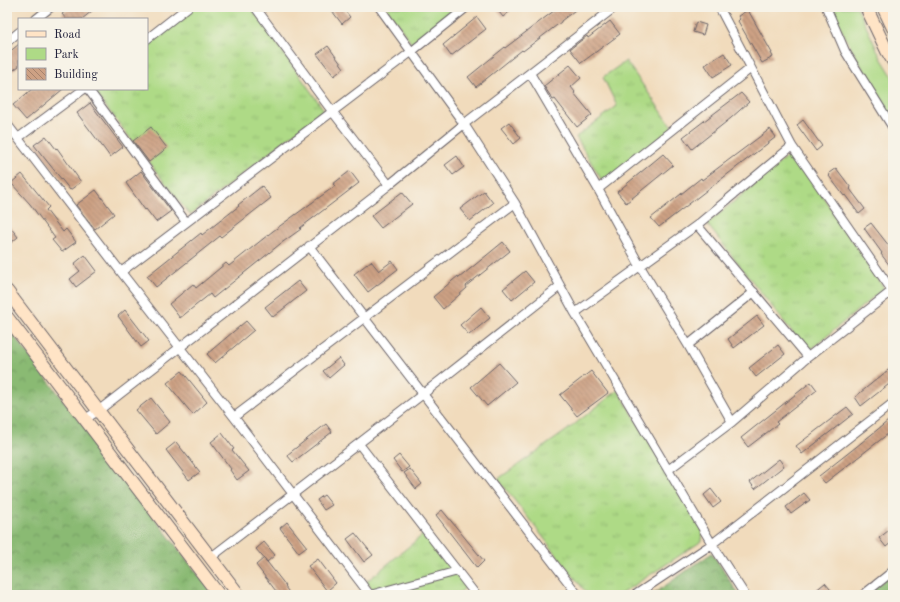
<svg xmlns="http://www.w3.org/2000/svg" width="900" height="602" font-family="'Old Standard TT',serif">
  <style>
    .grass { fill: url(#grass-tufts); stroke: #687e60 }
    .forest { fill: url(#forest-crowns); stroke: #566e57 }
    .park { fill: #aeda86; stroke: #687e60 }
    .building { fill: url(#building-back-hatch) }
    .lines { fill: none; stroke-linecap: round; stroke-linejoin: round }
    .street-casing { stroke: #6a6368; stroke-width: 10 }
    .secondary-casing { stroke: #6a6368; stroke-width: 14 }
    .street { stroke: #fff; stroke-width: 8 }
    .secondary { stroke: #ffe4c6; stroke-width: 12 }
  </style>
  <defs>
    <pattern id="grass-tufts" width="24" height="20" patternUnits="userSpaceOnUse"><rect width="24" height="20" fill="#aeda86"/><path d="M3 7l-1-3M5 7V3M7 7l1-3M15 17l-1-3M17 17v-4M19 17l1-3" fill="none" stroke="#95bb75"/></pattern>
    <pattern id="forest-crowns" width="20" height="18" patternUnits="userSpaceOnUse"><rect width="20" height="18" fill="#8aba73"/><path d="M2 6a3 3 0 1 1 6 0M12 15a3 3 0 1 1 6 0" fill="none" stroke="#709760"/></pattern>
    <pattern id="building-back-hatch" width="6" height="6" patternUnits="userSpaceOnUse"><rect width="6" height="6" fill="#cda184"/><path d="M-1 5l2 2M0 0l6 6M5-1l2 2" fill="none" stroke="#a6836d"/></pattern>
  </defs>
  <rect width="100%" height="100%" fill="#f7f3e8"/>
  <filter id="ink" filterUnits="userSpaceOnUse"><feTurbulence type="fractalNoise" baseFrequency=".025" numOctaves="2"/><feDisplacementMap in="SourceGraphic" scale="8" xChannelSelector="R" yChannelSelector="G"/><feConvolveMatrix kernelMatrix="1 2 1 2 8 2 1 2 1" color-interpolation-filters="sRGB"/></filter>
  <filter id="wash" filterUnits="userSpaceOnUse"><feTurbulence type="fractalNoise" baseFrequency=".012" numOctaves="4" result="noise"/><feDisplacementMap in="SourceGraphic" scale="16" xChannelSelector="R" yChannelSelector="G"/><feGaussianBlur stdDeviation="0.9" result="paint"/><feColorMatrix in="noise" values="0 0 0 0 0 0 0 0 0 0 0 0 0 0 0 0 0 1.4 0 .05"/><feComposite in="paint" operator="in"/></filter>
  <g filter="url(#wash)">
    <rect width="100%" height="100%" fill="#f1dbbc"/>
    <path class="grass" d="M194 7H251L324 110 190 215 92 89H147V44Z
      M386 7H458L412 44Z
      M626 61 673 128 604 184 576 137 617 106 603 77Z
      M793 152 884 288 808 352 707 224Z
      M618 390 703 531 702 541 619 595H588L498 479 566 431Z
      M425 533 467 586 457 595H377L366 582Z"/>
    <path class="forest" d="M7 327 214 595H7Z
      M712 553 739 595H652Z
      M893 573V595H865Z"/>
    <path class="park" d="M830 7H857L881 58 893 77V120C871 83 849 46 830 7Z"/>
    <g id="blocks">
      <path class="building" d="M71 7H97L82 19H66L62 14Z
        M329 7H342L350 17 342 24Z
        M495 7H515L503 17Z
        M559 7H579L561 21V22L523 51 522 50 476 87 468 77 505 47V48Z
        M748 10 772 53H771L773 57 762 63 738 21 740 19 738 16Z
        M477 17 486 29 451 56 443 45Z
        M610 21 620 34 581 63 570 49 587 36 588 38Z
        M696 22 706 25 703 35 693 32Z
        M19 44V66L7 75V54Z
        M328 46 344 68 334 76 317 54Z
        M724 53 732 65 713 77 705 65Z
        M570 65 581 78 571 87 575 92 574 93 592 115 577 127 555 99 553 100 544 86Z
        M32 89H63L26 120 13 105Z
        M741 93 749 102 731 118 692 149 683 137Z
        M90 103 123 147 110 157 105 150 77 113Z
        M803 120 822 146 816 151 797 125Z
        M509 122 521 138 514 144 501 128Z
        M151 127 167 148 149 162 133 141Z
        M770 129 776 137 659 227 651 218 701 178 702 180Z
        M46 136 56 149 57 148 81 182 70 190 34 145Z
        M663 154 673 165 626 203 617 192Z
        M457 156 464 167 453 175 445 165Z
        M836 168 851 188 850 189 865 209 859 214 845 195 844 196 829 176 830 175 829 173Z
        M141 171 171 211 156 222 146 209 145 210 126 183Z
        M350 171 359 183 300 228 301 229 280 244 264 257 213 298 210 294 180 318 169 304 193 284 196 288 226 263 229 266 273 231 335 186 333 184Z
        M22 174 49 207 46 210 63 232 66 229 76 242 62 252 52 240 55 238 30 204 11 183Z
        M262 186 271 198 221 237 220 236 156 287 147 276 201 233 202 235 239 206 238 205Z
        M96 190 114 214 95 229 76 205Z
        M484 191 493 203 470 221 460 209Z
        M402 192 412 204 381 228 371 216Z
        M7 223 18 237 7 246Z
        M871 223 893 251V270L881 254 882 253 864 228Z
        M503 242 510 251 466 286 467 288 443 309 433 297 458 276 459 278Z
        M85 255 97 271 76 287 70 279 80 271 74 264Z
        M371 261 379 271 392 261 398 269 368 292 354 274Z
        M525 271 534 282 512 300 503 289Z
        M298 281 306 291 273 317 265 307Z
        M481 307 490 318 469 335 460 325Z
        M125 310 149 341 141 347 118 316Z
        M757 316 764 325 734 348 728 339Z
        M246 321 254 330 215 363 207 354Z
        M778 345 785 354 756 377 749 368Z
        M339 358 344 365 329 378 323 371Z
        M499 363 516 382 487 406 471 387Z
        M893 366V381L861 406 855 397Z
        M182 371 207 402 193 415 167 383Z
        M591 371 608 393 577 416 560 395Z
        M811 382 817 390 776 422 778 424 748 447 741 438Z
        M151 398 170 422 156 434 136 410Z
        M847 407 853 414 802 454 796 446Z
        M893 417V430L825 483 819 476 856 447Z
        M326 424 332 432 293 462 287 455Z
        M222 433 234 449 232 450 249 471 237 480 230 470 231 469 211 442Z
        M176 442 200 472 189 480 166 450Z
        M399 455 409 467 402 472 393 460Z
        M779 459 784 466 755 489 750 482Z
        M410 469 422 484 416 489 404 473Z
        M711 489 721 502 713 508 704 495Z
        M804 493 810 500 791 514 786 507Z
        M324 495 332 505 324 510 317 500Z
        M442 510 484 561 477 568 436 515Z
        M287 522 307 547 299 553 280 528Z
        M893 527V541L886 547 879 538Z
        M355 533 373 555 364 562 347 539Z
        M264 542 275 555 267 562 256 549Z
        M264 558 286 586 285 587 291 595H279L256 565Z
        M318 559 336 583 327 591 308 566Z
        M825 583 835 595H810Z"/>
    </g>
  </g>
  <g filter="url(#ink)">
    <use href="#blocks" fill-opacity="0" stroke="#6a6368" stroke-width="1"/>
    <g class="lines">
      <g class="street-casing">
        <path id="street" d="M255 7 332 111 389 185
          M379 7 464 124 515 203 575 313 712 544 745 595
          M719 7 792 146 893 292
          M826 7 845 51 893 128
          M36 19 51 7
          M147 39 188 7
          M7 42 19 32
          M530 73 598 189 640 266 688 345 732 422
          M88 89 186 222
          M7 124 121 272 234 417 370 595
          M18 138 84 89
          M792 146 697 225 808 357
          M598 189 751 68
          M309 246 578 595
          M121 272 411 52 467 7
          M575 313 697 225
          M688 345 754 292
          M234 417 515 203
          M85 419 98 411 389 185 464 124 615 7
          M359 444 476 595
          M668 470 732 422 808 357 892 291
          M210 558 423 394 560 286
          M370 595 458 571
          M635 595 712 544 893 403
          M863 595 893 571"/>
      </g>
      <g class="secondary-casing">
        <path id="secondary" d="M866 7 887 51 893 61
          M883 7 893 28
          M7 291 239 595
          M7 317 219 595"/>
      </g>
      <use href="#street" class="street"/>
      <use href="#secondary" class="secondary"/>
    </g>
  </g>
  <rect width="900" height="602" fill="none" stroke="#f7f3e8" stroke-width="24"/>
  <rect x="18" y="18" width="130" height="72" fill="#f7f3e8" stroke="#a29fa3"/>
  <rect x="26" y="31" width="20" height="6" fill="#ffe4c6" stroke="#a29fa3"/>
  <text x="54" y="38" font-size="12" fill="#22223b">Road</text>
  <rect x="26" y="48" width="20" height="12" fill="#aeda86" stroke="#a29fa3"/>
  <text x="54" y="58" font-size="12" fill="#22223b">Park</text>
  <rect x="26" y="68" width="20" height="12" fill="url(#building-back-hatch)" stroke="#a29fa3"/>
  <text x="54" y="78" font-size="12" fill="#22223b">Building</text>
</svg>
